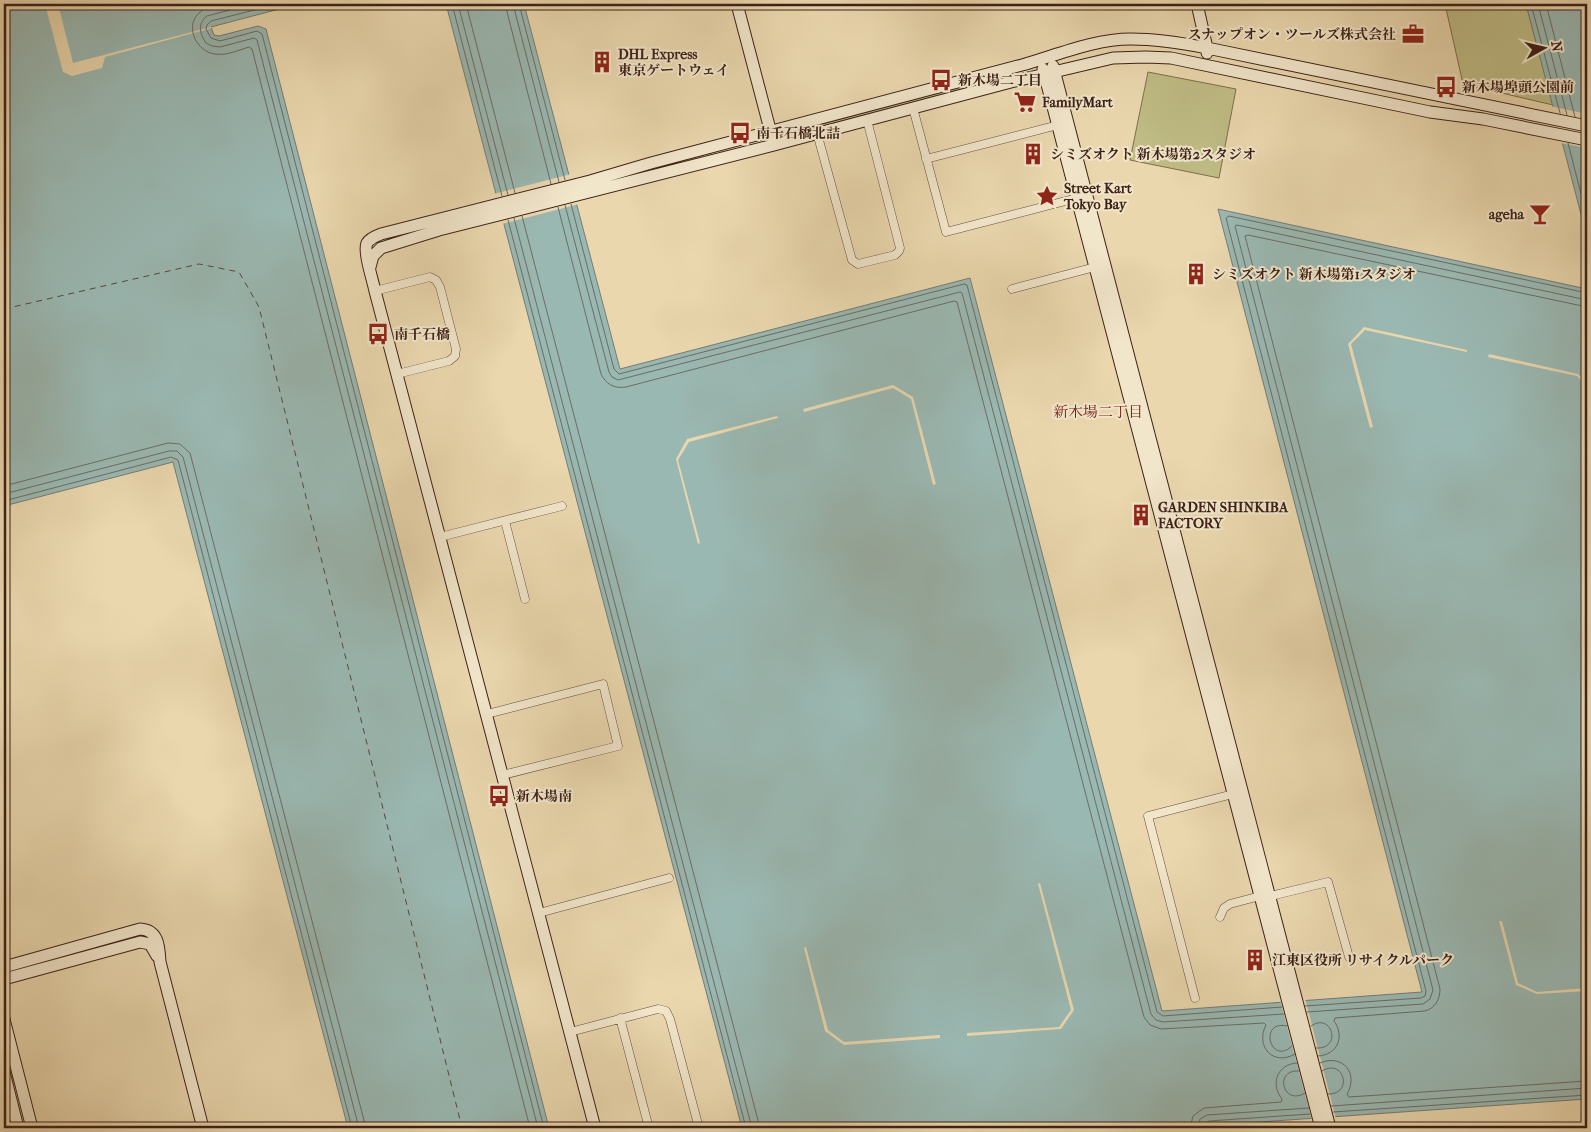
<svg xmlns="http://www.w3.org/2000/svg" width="1591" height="1132" font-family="'IM FELL French Canon','Noto Serif JP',serif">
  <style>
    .green { fill: #bfbc85; stroke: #7e6e4e }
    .water { fill: #9ab8b2; stroke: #757c74 }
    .pier { fill: #ead7ae }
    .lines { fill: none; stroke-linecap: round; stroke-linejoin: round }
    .shore { stroke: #6c6c65; stroke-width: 1 }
    .ferry { stroke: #54473e; stroke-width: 1; stroke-dasharray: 6 5; stroke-linecap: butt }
    .street-casing { stroke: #684e3e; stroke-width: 9 }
    .secondary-casing { stroke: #3d2118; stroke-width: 13 }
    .street { stroke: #f1e5ca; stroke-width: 8 }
    .secondary { stroke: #f1e5ca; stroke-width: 11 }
    .labels { text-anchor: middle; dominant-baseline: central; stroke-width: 4; stroke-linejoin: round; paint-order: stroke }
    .poi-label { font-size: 14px; font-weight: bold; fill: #3d2118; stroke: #f1e5ca; text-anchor: start }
    .neighbourhood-label { font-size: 15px; fill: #7a1f14; stroke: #f1e5ca }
  </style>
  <rect width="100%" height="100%" fill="#ead7ae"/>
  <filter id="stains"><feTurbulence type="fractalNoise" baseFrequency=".004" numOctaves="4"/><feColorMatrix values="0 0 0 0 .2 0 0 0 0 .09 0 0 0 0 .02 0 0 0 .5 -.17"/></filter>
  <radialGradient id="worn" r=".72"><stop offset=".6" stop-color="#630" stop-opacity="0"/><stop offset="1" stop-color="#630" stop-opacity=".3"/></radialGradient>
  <path class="green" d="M1445 4H1526L1553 105 1463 84Z
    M1148 72 1236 89 1219 178 1130 160Z
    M1012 73V76L785 136V133Z"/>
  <path class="water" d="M4 4H298L211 27 214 35 219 36 258 26 266 29 267 33 549 1128H348L173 462 4 506Z
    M446 4H524L620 369 970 278 1162 1011 1422 992 1218 209 1587 289V1099L1174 1128H742Z
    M1526 4H1587V237Z"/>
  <path class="pier" d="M45 4H58L73 63 211 27 212 28 105 57 102 68 72 76 63 72Z
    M1550 106 1587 114V148L1560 143Z
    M571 174 579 204 502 224 494 194Z
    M1364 327 1467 350V352L1365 330 1351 344 1373 427 1370 428 1348 344Z
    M1489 354 1578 374 1587 383V386L1577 376 1488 357Z
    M893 385 913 397 936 484 933 485 911 399 893 388 804 412 803 409Z
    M777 416 778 418 689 442 678 460 700 543 698 544 676 459 687 439Z
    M1040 883 1074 1010 1061 1029 967 1036V1033L1059 1027 1071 1010 1038 884Z
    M1499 921H1502L1518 983 1537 992 1587 988V991L1537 994 1516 985Z
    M806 947 828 1030 844 1042 940 1035V1038L844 1045 825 1031 804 948Z
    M1305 998 1336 1119 1312 1121 1280 1000Z"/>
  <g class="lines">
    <path class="shore" d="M224 4C216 6 205 7 199 13 184 27 197 52 215 54 226 56 239 50 249 47L252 49 530 1128
      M253 4 207 16C197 24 200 34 206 43L212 46 220 47 254 38 257 40 538 1128
      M278 4 211 21 207 25 206 29 211 38 220 41 257 31 262 34 544 1128
      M452 4 502 196
      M458 4 508 195
      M466 4 515 193
      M505 4 551 184
      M513 4 559 182
      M519 4 565 180
      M1531 4 1560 113
      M1538 4 1567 115
      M1546 4 1575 117
      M1568 143 1587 217
      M571 204 614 369 619 374 964 284 967 285 1157 1012 1163 1016 1282 1007
      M565 205 609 372 612 377 618 380 960 292 962 293 1151 1014 1156 1020 1163 1022 1284 1014
      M558 207 601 374C606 384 614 389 626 387L954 301 957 302 1144 1017 1150 1025 1161 1029 1264 1023 1266 1025C1255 1046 1273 1067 1295 1054
      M522 216 760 1128
      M514 218 752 1128
      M508 220 746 1128
      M4 486 168 443 180 444 190 453 366 1128
      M4 494 169 451H177L183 457 359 1128
      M4 501 171 457 178 460 352 1128
      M1305 1006 1421 998 1425 996 1426 991 1226 218 1229 216 1587 293
      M1307 1012 1423 1004 1430 999 1433 990 1235 226 1237 225 1587 300
      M1287 1026C1258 1019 1270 1067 1292 1046
      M1311 1026C1332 1011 1343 1050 1316 1048
      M1318 1056C1338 1055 1345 1036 1334 1021L1335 1018 1425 1011C1435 1008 1440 1000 1440 989L1245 236 1248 235 1587 307
      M1320 1063C1343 1053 1359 1074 1347 1094L1349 1097 1587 1081
      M1299 1071C1273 1069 1283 1107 1305 1093
      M1322 1071C1344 1057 1354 1095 1328 1094
      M1331 1106 1587 1088
      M1333 1112 1587 1095
      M1190 1128 1193 1116 1204 1108 1281 1102 1282 1099C1270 1084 1277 1064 1297 1063
      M1198 1128 1200 1119 1207 1115 1309 1108
      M1204 1128 1205 1123 1209 1121 1310 1114"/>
    <path class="ferry" d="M4 309 199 264 239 272 259 307 462 1128"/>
    <g class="street-casing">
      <path id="street" d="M913 108 946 232 1077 198
        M817 133 852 260 858 264 895 255 899 251 900 248 867 120
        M926 159 1058 125
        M1012 289 1095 267
        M375 291 430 277 436 280 440 287 456 349 455 356 449 361 397 374
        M505 521 525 599
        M440 537 562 506
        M487 714 603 684 618 746 503 775
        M539 913 669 878
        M1220 917 1224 908 1230 904 1260 896H1271L1328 882 1349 957
        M1195 998 1148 816 1233 794
        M620 1018 649 1128
        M570 1032 658 1009 666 1011 670 1019 699 1128"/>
    </g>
    <g class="secondary-casing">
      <path id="secondary" d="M737 4 772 137
        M1197 4 1207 48V53
        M1053 66 1330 1128
        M1043 69 1321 1128
        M370 267 373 256 381 248 439 230 774 145 1011 82 1113 58 1146 57 1171 58 1430 112 1483 119 1587 140
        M4 967 140 929C159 930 159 947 160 962L203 1128
        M4 979 140 942 150 944 157 956
        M4 1019 32 1128
        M4 1072 18 1128
        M595 1128 375 291C373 281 363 251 367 243 370 238 376 236 381 234L590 181 651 163 1022 65C1057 55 1094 39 1131 39 1157 39 1182 43 1207 48L1587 126"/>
    </g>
    <use href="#street" class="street"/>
    <use href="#secondary" class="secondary"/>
  </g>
  <defs>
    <g id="office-bare" transform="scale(1.725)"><path d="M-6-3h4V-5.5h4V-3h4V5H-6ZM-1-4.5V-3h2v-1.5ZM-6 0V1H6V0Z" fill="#8f2418" stroke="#f1e5ca" stroke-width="2.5" paint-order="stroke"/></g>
    <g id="building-bare" transform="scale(1.725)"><path d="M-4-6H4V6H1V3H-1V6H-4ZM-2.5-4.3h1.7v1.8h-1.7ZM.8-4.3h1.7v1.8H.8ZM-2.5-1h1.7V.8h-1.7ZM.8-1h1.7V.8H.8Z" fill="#8f2418" stroke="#f1e5ca" stroke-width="2.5" paint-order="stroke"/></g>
    <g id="bus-bare" transform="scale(1.725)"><path d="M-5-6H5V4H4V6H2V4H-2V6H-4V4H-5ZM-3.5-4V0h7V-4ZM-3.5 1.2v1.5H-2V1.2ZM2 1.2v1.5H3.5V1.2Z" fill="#8f2418" stroke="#f1e5ca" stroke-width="2.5" paint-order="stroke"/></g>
    <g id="supermarket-bare" transform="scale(1.725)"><path d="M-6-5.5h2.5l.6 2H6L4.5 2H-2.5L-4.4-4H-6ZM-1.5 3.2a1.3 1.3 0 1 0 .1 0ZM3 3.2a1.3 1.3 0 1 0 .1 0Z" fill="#8f2418" stroke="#f1e5ca" stroke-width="2.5" paint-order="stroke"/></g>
    <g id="sight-bare" transform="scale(1.725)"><path d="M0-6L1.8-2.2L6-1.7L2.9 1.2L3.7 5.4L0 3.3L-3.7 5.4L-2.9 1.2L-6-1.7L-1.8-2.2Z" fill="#8f2418" stroke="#f1e5ca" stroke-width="2.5" paint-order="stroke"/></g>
    <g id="bar-bare" transform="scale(1.725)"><path d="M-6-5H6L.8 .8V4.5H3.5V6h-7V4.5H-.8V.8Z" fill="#8f2418" stroke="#f1e5ca" stroke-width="2.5" paint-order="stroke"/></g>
  </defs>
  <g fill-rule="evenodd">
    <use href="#office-bare" x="1413" y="34"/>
    <use href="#building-bare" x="602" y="62"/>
    <use href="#bus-bare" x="941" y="80"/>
    <use href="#bus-bare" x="1446" y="87"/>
    <use href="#supermarket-bare" x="1025" y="102"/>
    <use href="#bus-bare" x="740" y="133"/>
    <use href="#building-bare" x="1033" y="154"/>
    <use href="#sight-bare" x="1047" y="196"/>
    <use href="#bar-bare" x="1540" y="214"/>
    <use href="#building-bare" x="1196" y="274"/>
    <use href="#bus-bare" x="378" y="334"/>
    <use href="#building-bare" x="1141" y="515"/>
    <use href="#bus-bare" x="499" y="796"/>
    <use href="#building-bare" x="1255" y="960"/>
  </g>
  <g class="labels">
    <g class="poi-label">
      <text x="1396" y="34" text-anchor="end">スナップオン・ツールズ株式会社</text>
      <text x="618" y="54">DHL Express<tspan x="618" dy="16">東京ゲートウェイ</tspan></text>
      <text x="958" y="80">新木場二丁目</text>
      <text x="1462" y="87">新木場埠頭公園前</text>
      <text x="1042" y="102">FamilyMart</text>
      <text x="756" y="133">南千石橋北詰</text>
      <text x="1050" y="154">シミズオクト 新木場第2スタジオ</text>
      <text x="1064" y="188">Street Kart<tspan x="1064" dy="16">Tokyo Bay</tspan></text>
      <text x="1524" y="214" text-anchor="end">ageha</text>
      <text x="1212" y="274">シミズオクト 新木場第1スタジオ</text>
      <text x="394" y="334">南千石橋</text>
      <text x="1158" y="507">GARDEN SHINKIBA<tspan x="1158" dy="16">FACTORY</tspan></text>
      <text x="516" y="796">新木場南</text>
      <text x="1272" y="960">江東区役所 リサイクルパーク</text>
    </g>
    <g class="neighbourhood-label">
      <text x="1098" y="412">新木場二丁目</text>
    </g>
  </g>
  <rect width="1591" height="1132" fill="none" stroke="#ead7ae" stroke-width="20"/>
  <rect x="5" y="5" width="1581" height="1122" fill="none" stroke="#3d2118" stroke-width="2.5"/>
  <rect x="10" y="10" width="1571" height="1112" fill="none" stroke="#3d2118"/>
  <g transform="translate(1544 48) rotate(82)" stroke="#f1e5ca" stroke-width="4" paint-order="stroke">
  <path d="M0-4L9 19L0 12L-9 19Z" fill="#3d2118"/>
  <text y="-8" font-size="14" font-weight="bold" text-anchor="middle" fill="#3d2118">N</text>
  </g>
  <rect width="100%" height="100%" filter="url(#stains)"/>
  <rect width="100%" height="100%" fill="url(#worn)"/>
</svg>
